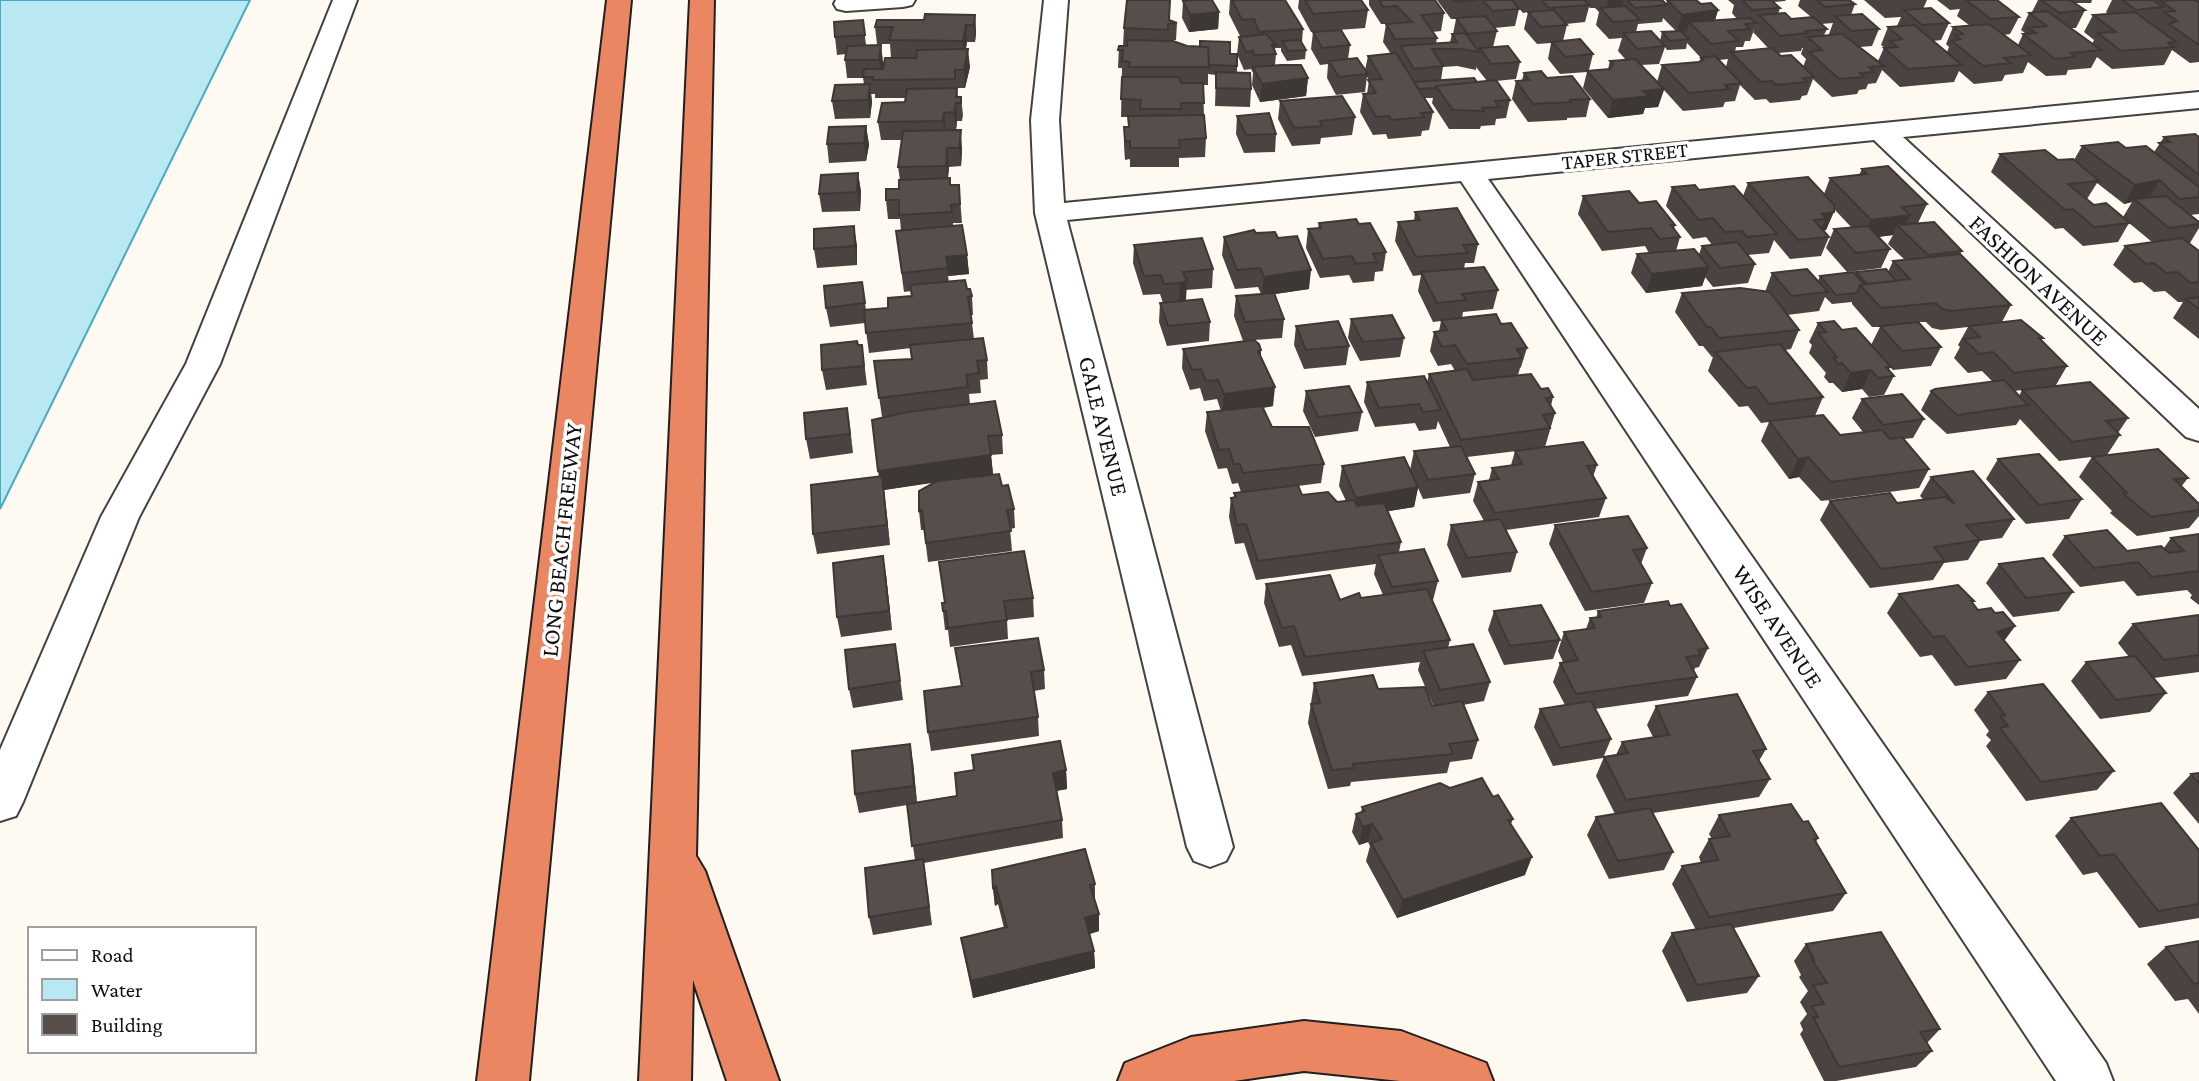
<svg xmlns="http://www.w3.org/2000/svg" width="2199" height="1081" font-family="'Crimson Pro',serif">
  <style>
    .water { fill: #b9e8f2; stroke: #45abc5; stroke-width: 2 }
    .lines { fill: none; stroke-linecap: round; stroke-linejoin: round }
    .minor-casing { stroke: #424242; stroke-width: 4 }
    .highway-casing { stroke: #202020; stroke-width: 4 }
    .minor { fill: #fff; fill-rule: evenodd }
    .highway { fill: #eb8663; fill-rule: evenodd }
    .wall { fill: #4b4341; fill-rule: evenodd }
    .shaded-wall { fill: #3d3735 }
    .building { fill: #574e4c; stroke: #3d3735; stroke-width: 2 }
    .labels { text-anchor: middle; dominant-baseline: central; stroke-width: 7; stroke-linejoin: round; paint-order: stroke }
    .far-street-label { font-size: 21px; fill: #0f0f0f; stroke: #fff }
    .street-label { font-size: 24px; fill: #0f0f0f; stroke: #fff }
  </style>
  <rect width="100%" height="100%" fill="#fef9f1"/>
  <path class="water" d="M0 0H250L0 509Z"/>
  <g class="lines">
    <g class="minor-casing">
      <path id="minor" d="M333 0H357L220 364 139 517 23 802 16 816 0 821V750L101 517 186 364Z
        M836 0H915L912 5 903 7 846 11 837 9 834 4Z
        M1044 0H1068L1059 120 1064 203 2199 92V108L1903 137 2199 409V441L2186 437 1874 140 1488 179 2106 1063 2113 1081H2056L1461 181 1067 220 1233 847 1226 861 1210 867 1194 861 1187 847 1035 213 1031 120Z"/>
    </g>
    <g class="highway-casing">
      <path id="highway" d="M607 0H631L529 1081H477Z
        M690 0H714L696 856 705 871 779 1081H727L693 980 691 1081H639Z
        M1304 1021 1401 1031 1486 1063 1493 1081H1400L1304 1071 1234 1081H1118L1125 1063 1191 1037Z"/>
    </g>
    <use href="#minor" class="minor"/>
    <use href="#highway" class="highway"/>
  </g>
  <path class="wall" d="M1230 0H1285L1303 29 1302 42 1306 50 1305 59 1287 61 1281 51V48H1275L1276 54 1275 65 1308 78 1306 96 1260 102 1252 85 1253 73 1251 69 1244 70 1237 54 1239 37 1240 36 1229 14Z
    M1299 0H1361L1368 10 1365 28 1311 32 1298 8Z
    M1369 0H1435L1444 13 1441 31 1432 32 1437 38 1436 43 1450 42 1452 34H1453L1456 19H1451L1437 0H1512L1519 9 1515 26 1494 28 1497 31 1493 47 1520 62 1516 79 1496 81 1510 100 1506 118 1496 119 1495 125 1481 126 1480 129H1449L1432 103 1433 98H1424L1433 112 1429 130 1422 131 1421 136 1388 139 1386 134 1373 135 1360 112 1363 94H1367L1369 80 1367 77 1365 92 1336 95 1327 78 1328 64 1320 65 1311 49 1313 32 1350 45 1348 59 1365 70 1368 56 1391 54 1383 42 1386 24H1394H1381L1369 5ZM1457 66 1476 70V67L1487 81 1477 82 1441 80 1443 67Z
    M1512 0H1667H1662L1666 4 1667 0 1701 4 1718 10 1715 20 1737 19 1732 13 1734 5 1728 0H1786L1785 1 1774 2 1780 8 1778 14 1791 19 1811 17 1798 6 1800 0H1850L1855 4 1851 15 1879 29 1872 46 1860 47 1878 61 1884 48H1885L1881 45 1888 27 1897 26 1901 17 1885 18 1864 0H1927L1923 9 1949 23 1941 40 1933 41 1947 52 1949 47 1946 44 1953 27 1969 25 1957 16 1960 9 1950 10 1937 0H1997L2019 17 2010 34 2004 35 2018 45 2023 34H2026L2021 30 2029 13 2032 12 2038 0H2092L2091 3H2075L2085 10 2076 28H2071L2092 44 2094 40 2084 32 2093 15 2108 14 2106 12 2112 0H2199V62L2190 63 2172 50 2164 65 2112 69 2097 57 2091 68 2068 70 2066 75 2046 76 2028 62 2023 73 2005 75 2002 81 1974 84 1959 71 1954 82 1900 87 1882 70 1876 83 1868 84 1866 89 1859 90 1857 94 1832 97 1813 79 1807 95 1802 96 1800 100 1770 103 1766 99 1755 100 1740 85 1735 101 1725 102 1723 107 1683 111 1664 90 1658 107 1645 108 1643 114 1608 118 1583 88 1587 72 1560 74 1548 59 1551 43 1537 44 1524 29 1528 12 1523 13ZM1589 7 1590 8H1595L1599 12 1596 25 1609 39 1622 38 1618 51 1626 60 1610 61 1608 69 1589 70 1593 54 1563 41 1567 25 1566 24 1585 22ZM1663 18 1676 31 1662 32 1660 41 1636 32 1638 24 1662 22ZM1833 23 1829 34 1830 35H1824L1827 29 1821 24ZM1755 27 1753 32 1768 48 1735 52 1736 47H1743L1745 41H1750ZM1687 43 1701 58 1699 62 1662 65 1657 82 1641 65 1659 64 1665 47 1667 50 1686 49ZM1802 48H1803L1801 54 1806 59 1803 67 1781 56 1777 53 1801 51ZM1728 59 1726 67 1719 60Z
    M1183 1 1219 12 1218 29 1189 32 1182 18Z
    M975 15 976 33 975 42H967L966 49 970 67 965 88H957L958 97H961L963 115 962 121H957L956 130 962 149 961 166 949 167 948 178 950 185H959L962 223H953V226L967 255 969 274 948 276 949 282 967 289 972 296 973 315H971L974 339 987 360 988 379 980 380 981 393 969 394 970 404 1002 435 1003 454 991 455 993 474 1002 486 1014 509 1015 528 1010 529 1012 551 928 562 924 530H921L919 511 935 482 884 490 890 545 817 554 813 534 879 476 889 416 882 417 874 361 912 359 911 348 869 353 865 323 830 327 826 308 862 282 866 310 888 308 912 296 911 291 904 292 896 231H901L900 219H888L886 200 899 189 900 180 898 167 902 140H881L878 122 905 102 906 98H875V94H871L872 102 870 118 835 119 832 101 864 84 863 78H847L845 60 846 54 837 55 835 37 863 20 866 45H881L883 63 891 58 890 44H877L875 27 924 20Z
    M1169 20 1177 23 1176 40 1168 41 1187 46 1230 54 1237 66V73L1251 89 1250 107 1215 106 1216 75 1208 74V85H1203L1204 116 1206 138 1205 157 1179 158V167H1130V159L1125 160 1124 146V127H1128V117H1121L1122 68H1118L1119 46H1123L1124 28Z
    M1524 73 1547 78 1590 99 1586 117 1567 118V120L1528 122 1512 99 1516 81 1522 80Z
    M1280 101 1355 117 1352 135 1321 138 1320 144 1292 146 1278 119Z
    M1237 116 1276 134 1275 152 1244 153 1236 134Z
    M866 126 869 145 866 161 829 163 827 144Z
    M2164 137H2199V214L2190 215 2199 222V228L2190 243H2188L2199 251V339L2173 318 2183 302H2178L2165 291 2154 292 2142 282 2134 283 2113 265 2125 246 2152 242 2129 223 2118 242 2083 246 2063 228 2055 229 1991 172 2000 154 2058 160H2074L2082 146 2126 148 2154 152ZM2097 183 2124 204 2132 202 2123 217 2094 205 2087 199Z
    M1862 169 1927 204 1918 223 1962 251 1960 254 2011 305 2002 322 2043 338 2041 341 2067 366 2056 385 2128 418 2118 433 2120 435 2107 455 2059 461 2020 419 2016 425 1947 434 1921 410 1931 391 1993 382 1982 371 1968 373 1954 358 1960 347 1958 345 1968 327 1941 330 1932 328 1926 322H1919L1941 347 1931 366 1893 370 1890 367 1889 370 1894 376 1884 395 1869 397 1862 389 1842 392 1833 383H1829L1824 377 1826 373 1809 353 1812 345 1809 342 1818 323 1842 330 1871 345 1880 327H1872L1852 304V302L1832 304 1825 297 1819 311 1787 315 1799 330 1791 349 1785 350 1823 397 1815 416 1840 435 1863 432 1852 418 1862 399 1924 419 1913 438 1904 439 1929 469 1919 488 1821 501 1799 477 1789 479 1761 441 1769 422 1761 423 1748 406 1739 407 1708 371 1713 357H1712L1703 346H1699L1675 312 1682 293 1765 292 1772 273 1818 281 1820 276 1855 275 1856 272H1888L1893 261 1905 260 1888 244 1893 235 1878 237 1890 249 1881 268 1847 272 1826 248 1834 229 1852 228 1834 209 1826 230 1823 231 1829 237 1821 256 1790 259 1774 240 1769 253 1747 255 1755 264 1748 283 1713 287 1705 277 1702 286 1646 293 1631 273 1637 254 1649 253 1645 246 1602 251 1578 214 1583 196 1639 203 1675 225 1674 229 1680 237 1676 251 1699 254 1702 246 1712 245 1706 237 1693 239 1666 206 1672 187 1743 196 1748 183 1824 194 1830 178 1859 175ZM2022 390 2019 396 2014 391Z
    M858 173 861 192 860 211 822 212 819 194Z
    M1415 212 1478 244 1474 263H1465L1464 269 1498 290 1493 309 1463 312 1462 318 1501 324 1527 348 1521 367 1520 368 1518 375 1553 397 1551 406 1555 413 1545 447 1597 465 1593 477 1606 498 1599 517 1506 530 1517 552 1511 572 1462 578 1447 545 1451 525 1484 521 1473 501 1478 482 1489 480 1492 468 1511 465 1515 451 1525 450 1467 457 1475 474 1470 493 1423 499 1418 488 1414 507 1388 511 1401 542 1399 552 1438 581 1433 600H1432L1450 640 1448 648 1490 682 1484 701 1463 705 1478 740 1472 759 1450 762 1447 773 1351 782 1350 786 1328 789 1308 723 1314 683 1378 689 1433 705 1418 670 1420 662 1302 676 1291 645 1279 647 1264 603 1266 584 1340 600 1383 595 1374 574 1376 564 1256 580 1244 543 1235 544 1229 517 1231 498H1234V493L1241 492 1238 483 1232 484 1227 468 1218 469 1205 431 1207 412 1221 411 1217 399 1204 401 1200 388 1190 390 1182 368 1183 349 1243 341 1234 316 1236 296 1261 294 1258 287 1235 289 1222 255 1224 237 1256 233 1278 238 1309 289 1275 294 1284 319 1282 338 1254 340 1261 350V356L1273 406 1263 408 1272 427 1324 464 1321 483 1298 486 1302 495 1337 502 1346 501 1339 486 1342 466 1410 470 1414 451 1450 447 1438 421 1436 429 1419 431 1415 423 1375 427 1364 402 1367 382H1427L1429 374 1455 371 1451 364 1438 366 1430 351 1434 332 1439 331 1441 321 1433 322 1418 291 1421 275 1413 276 1395 241 1398 222 1414 221Z
    M1319 223 1386 252 1383 271 1375 272 1374 281 1353 283 1349 275 1320 278 1306 248 1308 229 1318 228Z
    M857 245V265L817 268 814 249Z
    M1134 245 1213 269 1212 288 1186 290V300L1182 301 1210 322 1209 341 1167 346 1159 322 1160 303H1163L1160 294 1143 295 1133 263Z
    M1351 319 1404 338 1400 357 1360 361 1348 338Z
    M1296 326 1349 346 1346 365 1304 369 1294 345Z
    M858 345H862L867 385 826 390 822 370Z
    M1306 391 1362 412 1358 431 1315 437 1303 411Z
    M847 408 853 453 810 459 806 439Z
    M2092 457 2188 478 2181 487 2199 504V516L2189 528 2137 536 2110 513 2112 511 2079 477Z
    M1998 459 2082 499 2069 519 2026 524 1986 479Z
    M1931 477 2014 519 2002 538 1980 541 1968 560 1944 563 1933 580 1870 588 1820 520 1830 501 1897 503 1923 499 1920 496Z
    M1555 525 1647 548 1641 564 1652 583 1644 603 1585 611 1549 544Z
    M2199 534V605L2190 598 2192 595 2187 590 2137 596 2124 581 2080 587 2052 555 2065 536 2127 551 2164 548 2171 538Z
    M1999 564 2073 592 2059 611 2013 617 1986 583Z
    M886 575 892 630 841 637 837 617Z
    M1899 594 1974 601 1973 603 1978 610 1995 613 2015 626 2004 641 2020 660 2006 679 1955 686 1932 655 1920 657 1887 613Z
    M1033 598 1034 617 1007 620 1008 639 950 647 948 630H945L942 603Z
    M1670 606 1708 648 1699 667 1695 668 1694 671 1697 677 1688 696 1595 709 1611 739 1603 758 1553 766 1534 727 1540 709 1565 705 1553 682 1560 663 1563 662 1558 651 1564 632 1586 629 1590 618H1596L1598 611Z
    M1494 611 1560 640 1553 659 1504 665 1488 630Z
    M2199 616V672L2154 678 2166 693 2150 712 2100 719 2071 681 2086 662 2129 657 2118 643 2133 624Z
    M955 648 1044 670 1045 689 1034 691 1038 717 1039 736 931 751 928 732 961 686Z
    M898 663 903 700 853 708 849 689Z
    M1988 692 2114 771 2097 790 2026 801 1986 746 1991 740 1986 735 1989 731 1974 710Z
    M1656 706 1766 749 1759 761 1770 779 1759 797 1653 813 1673 852 1664 870 1609 879 1587 835 1596 817 1615 814 1596 776 1604 757 1616 755 1622 742 1653 737 1647 725Z
    M913 762 917 802 957 796 1066 770 1067 789 1057 791 1062 820 1063 838 924 863 932 925 873 935 869 917 915 860 907 805 859 813 855 794Z
    M2199 773V824L2173 793 2191 774Z
    M1450 788 1493 797 1513 819 1511 824 1525 875 1397 918 1366 861 1370 846 1368 842 1359 845 1352 832 1356 814 1361 812 1362 807Z
    M1719 815 1803 822 1818 838 1816 842 1846 893 1833 911 1734 928 1759 976 1747 993 1687 1002 1662 951 1672 933 1696 930 1672 884 1682 866 1701 863 1699 857 1709 839H1712L1709 834Z
    M2071 818 2199 850V918L2139 928 2097 872 2083 875 2055 836Z
    M1095 884V901L1099 931 1090 934 1094 951 1095 968 973 998 964 955 961 938 1004 928 998 904 995 906 993 888Z
    M2199 941V1014L2188 999 2175 1001 2147 964 2166 947Z
    M1806 944 1940 1029 1927 1043 1932 1051 1916 1067 1836 1081H1824L1800 1034 1803 1030 1800 1023 1807 1014 1800 1002 1808 991 1799 977 1801 975 1794 961Z"/>
  <path class="shaded-wall" d="M1608 0H1624L1620 15 1604 12Z
    M1718 10 1713 27 1689 22 1687 31 1676 32 1682 15Z
    M1219 12 1218 29 1189 32 1190 15Z
    M975 15 976 33 975 42 974 25Z
    M966 25 967 42 964 58 963 41Z
    M881 45 883 63 881 77 879 60Z
    M968 49 970 67 965 88 964 70Z
    M1308 78 1306 96 1260 102 1262 84Z
    M870 84 872 102 870 118 868 100Z
    M1664 89 1658 107 1645 108 1643 114 1608 118 1613 100 1643 91Z
    M956 103 957 121 956 130 954 112Z
    M944 113 946 131 945 139 943 121Z
    M866 126 869 145 866 161 864 143Z
    M961 130 962 149 961 166 959 148Z
    M947 148 949 167 947 185 946 166Z
    M858 173 861 192 860 211 857 192Z
    M2160 180 2149 198 2134 199 2132 202 2124 204 2135 185Z
    M1834 212 1826 230 1820 231 1826 219 1822 214Z
    M1910 215 1903 231 1897 225 1893 235 1862 239 1871 220Z
    M854 226 857 245V265L855 246Z
    M967 255 969 274 948 276 946 257Z
    M1709 267 1702 286 1646 293 1652 274Z
    M1311 270 1309 289 1262 296 1264 277Z
    M1187 281 1186 300 1179 302 1180 283Z
    M1871 370 1862 389 1842 392 1851 373Z
    M1275 387 1273 406 1222 413 1224 394Z
    M847 408 850 427 853 453 850 434Z
    M991 455 993 474 884 490 890 545 878 471Z
    M1808 457 1799 477 1789 479 1798 459Z
    M1418 487 1414 507 1353 517 1356 498Z
    M883 556 886 575 892 630 889 611Z
    M2015 626 2001 645 1997 632Z
    M910 744 913 762 917 804 914 786Z
    M1066 770 1067 789 1054 791 1053 773Z
    M1372 824 1368 842 1359 845 1363 827Z
    M1532 857 1525 875 1397 918 1403 900Z
    M996 886 998 904 995 906 993 888Z
    M1099 914V931L1085 935V918Z
    M1094 951 1095 968 973 998 971 981Z"/>
  <path class="building" d="M1127 0H1170L1169 20 1177 23 1168 24V30L1124 28Z
    M1194 0H1212L1219 12 1190 15 1183 1Z
    M1232 0H1285L1303 29 1259 32 1254 19 1242 20Z
    M1305 0H1361L1368 10 1313 14Z
    M1379 0H1435L1444 13 1421 15 1437 38 1395 39 1386 24 1412 22 1397 6 1383 7Z
    M1453 0H1478L1455 2Z
    M1483 0H1512L1519 9 1492 11Z
    M1541 0H1584L1589 5 1549 8Z
    M1627 0H1662L1667 5 1635 8Z
    M1667 0H1696L1701 4 1711 3 1718 10 1682 15Z
    M1742 0H1771L1780 8 1752 10Z
    M1817 0H1849L1855 4 1825 7Z
    M1966 0H1997L2019 17 1991 19Z
    M2041 0H2070L2085 10 2059 13Z
    M2122 0H2153L2163 7 2136 10Z
    M2176 0H2195L2199 3V45L2169 24 2177 21 2164 12 2175 11 2160 1Z
    M1626 6 1640 20 1613 22 1600 8Z
    M1931 8 1949 23 1922 25 1904 10Z
    M1554 10 1567 25 1541 27 1528 12Z
    M2047 11 2101 50 2071 53 2075 57 2055 59 2023 34 2036 33 2028 28 2047 26 2029 13Z
    M2135 12 2176 42 2168 43 2174 47 2121 51 2098 33 2116 32 2093 15Z
    M1785 13 1791 19 1813 17 1827 29 1805 31 1807 33 1780 36 1759 15Z
    M925 14 975 15 974 25H966L963 41 889 40 893 27H875L877 20H924Z
    M1862 14 1879 29 1851 31 1835 16Z
    M1485 16 1497 31 1468 34 1456 18Z
    M1750 18 1756 23 1745 24 1749 29 1728 31 1738 41 1711 44 1689 22Z
    M863 20 865 35 835 37 834 22Z
    M1989 24 2031 55 2004 58 2011 63 1983 66 1952 41 1960 39 1955 35 1963 34 1953 27Z
    M1914 25 1962 65 1908 69 1884 48 1897 47 1890 41 1902 39 1888 27Z
    M1341 30 1350 45 1322 48 1313 32Z
    M1651 31 1665 46 1637 49 1623 33Z
    M1681 31 1689 39 1670 41 1662 32Z
    M1465 33 1479 52 1460 49H1432L1443 66 1414 69 1400 46 1457 42 1452 34Z
    M1266 34 1276 45H1272L1276 54 1254 55 1253 51 1246 52 1239 37Z
    M1842 34 1884 66 1869 67 1874 72 1860 73 1864 77 1839 79 1809 52 1822 50 1808 37Z
    M1580 39 1593 54 1565 57 1552 42Z
    M1127 40 1173 41 1187 46 1208 47 1209 67H1129L1130 62 1122 61 1123 50H1118L1119 46H1127Z
    M1300 40 1306 50 1288 51 1282 41Z
    M1200 41 1230 42V54H1237V66L1209 65 1208 47H1200Z
    M881 45 879 60H845L847 46Z
    M1508 46 1520 62 1491 64 1480 48Z
    M1772 48 1781 56 1791 55 1814 77 1803 78 1807 82 1776 85 1772 81 1761 82 1731 52Z
    M968 49 964 70H955V79L873 80V77H863L864 69H883L885 58H916L917 50Z
    M1396 53 1433 112 1421 113 1424 117 1391 120 1389 116 1376 117 1363 94 1376 93 1368 80 1382 79 1368 56Z
    M1715 56 1741 83 1725 85 1729 89 1689 93 1662 65 1699 62 1703 60 1701 58Z
    M1357 58 1368 74 1339 77 1329 61Z
    M1635 59 1664 89 1643 91 1649 96 1613 100 1587 71 1610 69 1613 64 1610 61Z
    M1282 65H1301L1308 78 1262 84 1253 67Z
    M1541 71 1547 78 1572 76 1590 99 1570 100 1571 102 1533 104 1516 81 1529 80 1524 73Z
    M1216 72 1250 73 1251 89 1216 88Z
    M1122 77H1179L1181 83H1203L1204 103H1181V109H1140L1141 100 1121 99Z
    M1474 78 1477 82 1436 86 1435 88 1418 89 1414 82Z
    M1496 80 1510 100 1495 101 1499 107 1482 108 1484 111 1453 110 1436 86Z
    M870 84 868 100 832 101 835 85Z
    M957 88 956 97H961V103H956L954 112 944 113 943 121 878 122 882 103 905 102 907 89Z
    M1342 96 1355 117 1320 121 1322 126 1294 128 1280 101Z
    M1269 113 1276 134 1246 135 1237 116Z
    M1204 115 1206 138 1179 140 1180 148H1130V141H1125L1124 127H1129L1128 116Z
    M866 126 864 143 827 144 829 127Z
    M961 130 959 148H947L946 166 898 167 903 131Z
    M2195 134 2199 137V175L2159 143 2170 142 2164 137Z
    M2118 142 2126 148 2146 146 2199 187V197L2179 199 2160 180 2135 185 2082 146Z
    M2045 150 2058 160 2073 159 2099 181 2068 184 2094 205 2106 203 2130 223 2094 227 2073 209 2065 210 2000 154Z
    M1888 166 1927 204 1902 207 1910 215 1871 220 1830 178 1867 174 1862 169Z
    M858 173 857 192 819 194 821 175Z
    M1808 177 1834 205V212L1822 214 1826 219 1814 220 1829 237 1798 240 1748 183Z
    M950 178V185H959L960 204 951 205 952 212 899 215V200H886V189H899V180Z
    M1695 185 1699 190 1734 186 1777 234 1747 237 1742 231 1725 232 1713 218 1699 220 1672 187Z
    M1629 191 1639 203 1656 201 1675 225H1671L1680 237 1660 239 1651 228 1608 232 1583 196Z
    M2166 196 2199 222V224L2169 228 2134 199Z
    M1457 208 1478 244 1463 245 1468 253 1416 257 1398 222 1420 220 1415 212Z
    M1356 219 1359 224 1370 223 1386 252 1373 254 1377 262 1356 264 1352 256 1323 259 1308 229 1321 228 1319 223Z
    M1934 222 1962 251 1928 255 1897 225Z
    M962 225 967 255 946 257 948 268 902 273 896 231Z
    M854 226 855 246 814 249V229Z
    M1868 226 1890 249 1856 253 1834 229Z
    M1254 230 1256 233 1275 232 1278 238 1297 236 1311 270 1264 277 1260 268 1237 270 1224 237Z
    M1202 238 1213 269 1183 272 1187 281 1180 283 1164 284 1161 275 1144 276 1134 245Z
    M2182 238 2199 251V282L2191 283 2177 272 2166 273 2154 263 2146 264 2125 246Z
    M1737 242 1755 264 1720 268 1702 246Z
    M1694 249 1709 267 1652 274 1637 254Z
    M1960 254 2011 305 1951 311 1942 309 1936 303 1881 308 1860 285 1910 279 1893 261Z
    M1484 267 1498 290 1462 294 1466 300 1437 303 1421 272Z
    M1807 269 1828 292 1792 296 1772 273Z
    M1886 269 1896 281 1867 284 1856 272Z
    M1853 272 1864 284 1860 285 1857 293 1836 295 1820 276Z
    M965 280 967 289H970L972 296 968 297 972 323 866 333 864 310 888 308V298L912 296 910 285Z
    M862 282 865 303 826 308 824 286Z
    M1740 288 1770 292 1799 330 1719 338 1711 327H1707L1682 293Z
    M1274 293 1284 319 1245 322 1236 296Z
    M2199 297V309L2185 299Z
    M1202 299 1210 322 1168 326 1160 303Z
    M1496 314 1501 324 1511 323 1527 348 1517 349 1522 358 1467 364 1455 345 1442 347 1434 332 1447 330 1441 320Z
    M1392 315 1404 338 1363 342 1351 319Z
    M2021 320 2043 338H2039L2067 366 2014 373 1993 352 1979 354 1964 339 1980 337 1969 326Z
    M1338 321 1349 346 1306 350 1296 326Z
    M1834 321 1842 330 1856 328 1891 367H1886L1894 376 1878 378 1871 370 1851 373 1842 363 1838 364 1833 357H1837L1818 333 1826 332 1818 323Z
    M1918 322 1941 347 1902 351 1880 326Z
    M983 338 987 360 977 361 979 373 966 375 968 387 879 398 874 361 912 359 910 345Z
    M1254 340 1259 344 1261 350 1258 351 1275 387 1224 394 1218 380 1206 381 1201 369 1192 370 1183 349Z
    M857 341 858 345H862L864 366 822 370 821 345Z
    M1780 344 1823 397 1769 404 1756 387 1747 388 1715 352Z
    M1467 369 1473 380 1531 374 1541 389 1548 388 1553 397 1546 398 1555 413 1543 415 1550 428 1461 440 1429 374Z
    M1424 376 1441 410 1423 412 1419 404 1379 408 1367 382Z
    M2004 380 2028 405 1957 415 1931 391 1935 389Z
    M2090 382 2128 418 2106 421 2120 435 2072 442 2022 390Z
    M1349 386 1362 412 1318 417 1306 391Z
    M1902 394 1924 419 1883 425 1862 399Z
    M995 401 1002 435 988 436 991 455 878 471 872 420 907 412Z
    M1262 406 1272 427H1309L1324 464 1243 473 1240 464H1234L1229 449 1219 450 1207 412Z
    M847 408 850 434 806 439 804 413Z
    M1823 415 1840 435 1882 430 1890 439 1902 437 1929 469 1831 482 1808 457 1798 459 1769 421Z
    M1583 442 1597 465 1587 466 1606 498 1495 513 1478 482 1499 479 1492 468 1522 464 1515 451Z
    M1461 446 1475 474 1428 480 1414 451Z
    M2158 449 2188 478 2174 479 2199 504V510L2151 517 2124 494 2127 493 2092 457Z
    M2039 454 2082 499 2039 505 1998 459Z
    M1404 457 1418 487 1356 498 1342 466Z
    M1973 471 2014 519 1966 525 1980 540 1934 547 1945 561 1881 569 1830 501 1890 493 1897 503 1945 497 1955 504 1931 477Z
    M999 474 1002 486 1008 485 1014 509 1007 510 1011 531 926 543 922 510 919 511V491L937 481Z
    M882 476 887 525 813 534 811 485Z
    M1298 485 1302 495 1328 492 1337 502 1354 500 1357 506 1384 503 1401 542 1258 561 1246 524 1237 525 1231 498 1236 497 1234 493Z
    M1628 516 1647 548 1633 550 1652 583 1592 592 1555 525Z
    M1500 519 1517 552 1467 558 1451 525Z
    M2107 530 2127 551 2161 546 2169 553 2184 551 2171 538 2199 534V571L2152 577 2138 562 2094 568 2065 536Z
    M1424 549 1438 581 1392 587 1378 555Z
    M1024 551 1033 598 1004 601 1007 620 948 628 946 611H943L942 603H945L939 562Z
    M883 556 889 611 837 617 833 563Z
    M2043 558 2073 592 2026 598 1999 564Z
    M1330 575 1340 600 1359 593 1361 598 1427 589 1450 640 1305 657 1294 626 1282 628 1266 584Z
    M1958 585 1974 601H1971L1978 610 1991 608 1995 613 2003 612 2015 626 1997 632 2020 660 1968 667 1944 636 1933 637 1899 594Z
    M1668 601 1670 606 1681 604 1708 648 1698 650 1701 655 1686 657 1697 677 1576 694 1560 663 1578 660 1564 632 1595 628 1590 618 1601 617 1598 611Z
    M1541 605 1560 640 1510 646 1494 611Z
    M2198 615 2199 616V655L2164 660 2133 624Z
    M1038 638 1044 670 1031 672 1038 717 928 732 924 691 962 686 955 648Z
    M895 644 900 681 849 689 845 650Z
    M1473 644 1490 682 1440 690 1423 651Z
    M2135 656 2166 693 2116 700 2086 662Z
    M1373 675 1378 689 1425 687 1432 706 1462 701 1478 740 1449 744 1453 754 1353 764 1354 768 1332 770 1311 704 1320 703 1314 683Z
    M2043 684 2114 771 2041 782 2000 728 2008 726 2000 716 2005 715 1988 692Z
    M1737 694 1766 749 1753 751 1770 779 1626 800 1604 757 1628 753 1622 742 1669 735 1656 706Z
    M1591 701 1611 739 1560 748 1540 709Z
    M1060 741 1066 770 1053 773 1062 820 912 846 907 804 957 796 955 773 974 770 972 755Z
    M910 744 914 786 855 794 852 751Z
    M2199 773V784L2191 774Z
    M1482 778 1493 797 1498 795 1513 819 1508 820 1532 857 1403 900 1371 843 1382 839 1372 824 1363 827 1356 814 1365 811 1362 807 1440 783 1450 788Z
    M2161 803 2199 850V904L2158 911 2114 854 2100 856 2071 818Z
    M1791 804 1803 822 1808 821 1818 838 1814 839 1846 893 1709 917 1682 866 1718 860 1709 839 1730 836 1719 815Z
    M1650 808 1673 852 1618 861 1596 817Z
    M1085 849 1095 884 1090 885 1099 914 1085 918 1094 951 971 981 961 938 1007 927 996 886 993 888 992 870Z
    M923 859 929 907 869 917 865 868Z
    M1731 924 1759 976 1697 985 1672 933Z
    M1881 932 1940 1029 1920 1032 1932 1051 1839 1067 1813 1017H1818L1812 1006 1824 1004 1813 985 1827 983 1812 960H1814L1806 944Z
    M2199 941V983L2194 984 2166 947Z"/>
  <g class="labels">
    <g class="far-street-label">
      <text transform="translate(1625 156) rotate(-6)">TAPER STREET</text>
    </g>
    <g class="street-label">
      <text transform="translate(2039 280) rotate(43)">FASHION AVENUE</text>
      <text transform="translate(1104 426) rotate(76)">GALE AVENUE</text>
      <text transform="translate(561 540) rotate(-84)">LONG BEACH FREEWAY</text>
      <text transform="translate(1778 626) rotate(56)">WISE AVENUE</text>
    </g>
  </g>
  <rect x="28" y="927" width="228" height="126" fill="#ffffff" stroke="#9f9f9f" stroke-width="2"/>
  <rect x="42" y="950" width="35" height="10" fill="#ffffff" stroke="#9f9f9f" stroke-width="2"/>
  <text x="91" y="962" font-size="21" fill="#0f0f0f">Road</text>
  <rect x="42" y="979" width="35" height="21" fill="#b9e8f2" stroke="#9f9f9f" stroke-width="2"/>
  <text x="91" y="997" font-size="21" fill="#0f0f0f">Water</text>
  <rect x="42" y="1014" width="35" height="21" fill="#574e4c" stroke="#9f9f9f" stroke-width="2"/>
  <text x="91" y="1032" font-size="21" fill="#0f0f0f">Building</text>
</svg>
